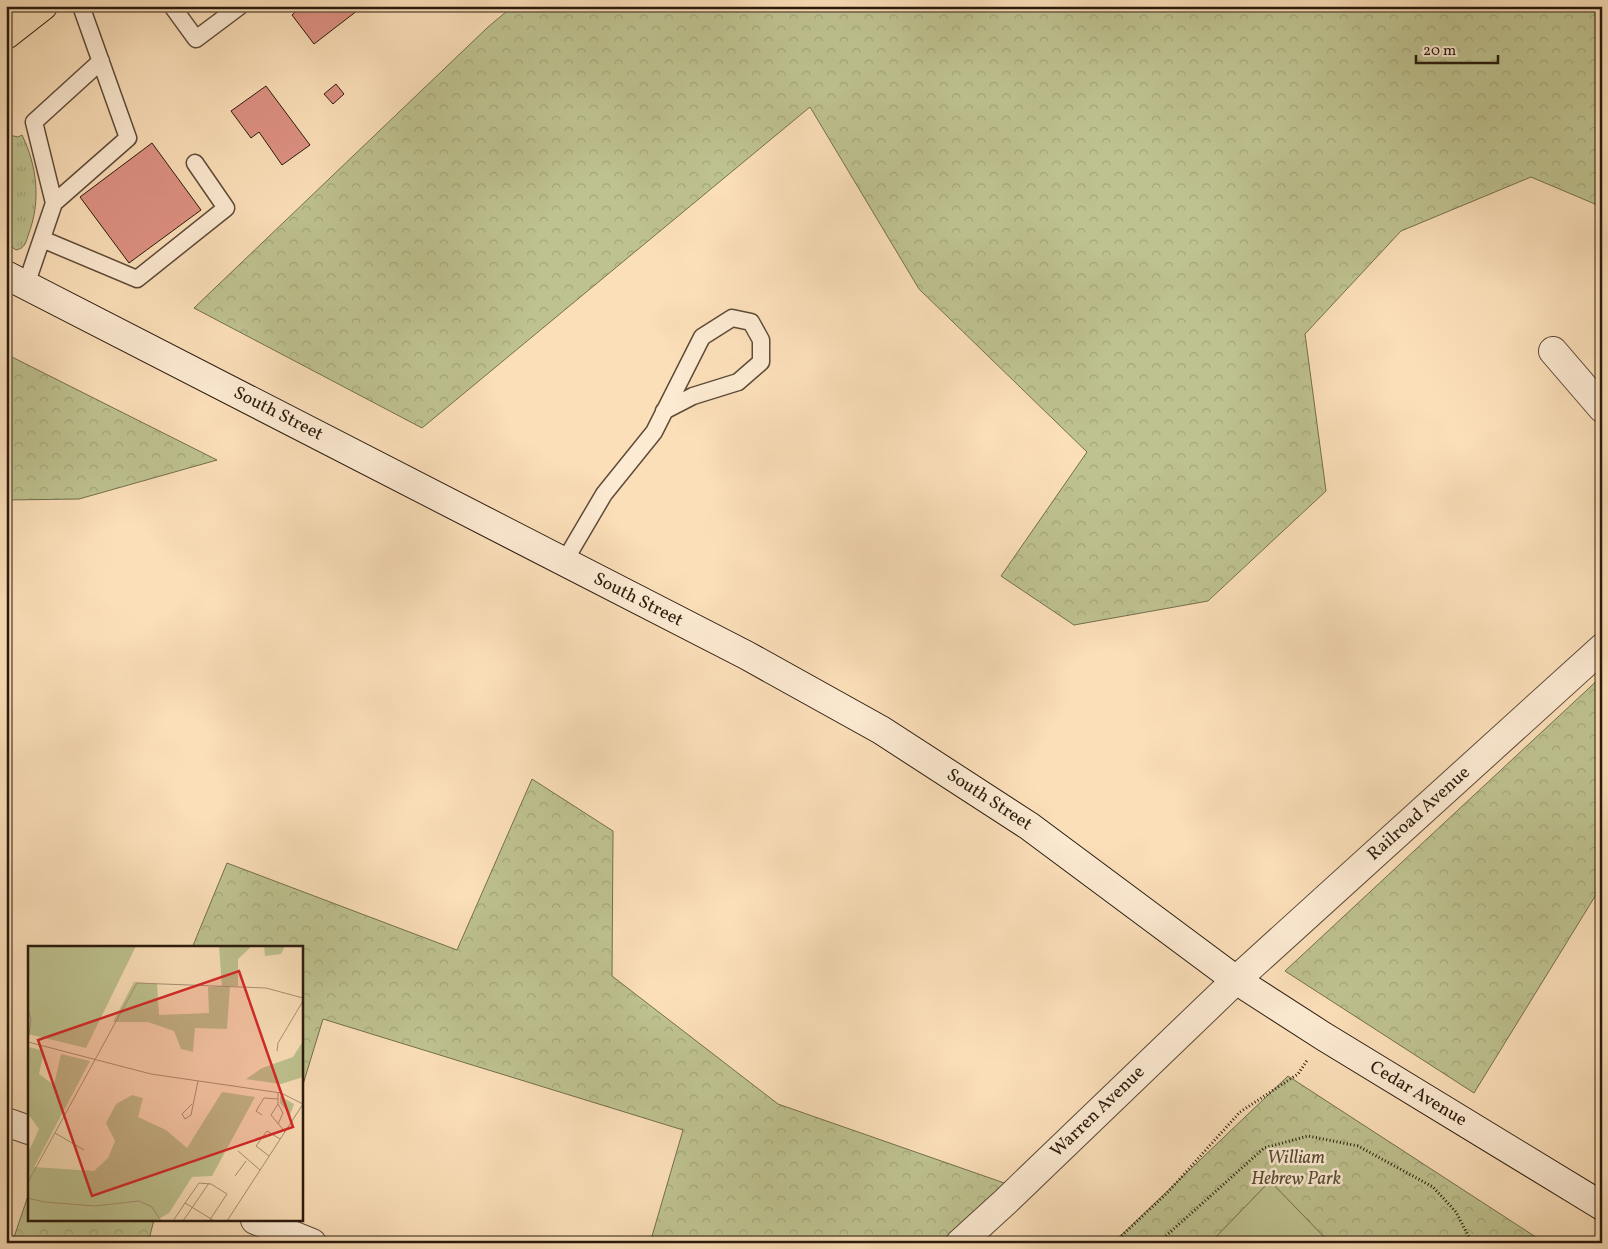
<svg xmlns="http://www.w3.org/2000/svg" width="1608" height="1249" font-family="Vollkorn,serif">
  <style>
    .grass { fill: url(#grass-tufts); stroke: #746e4e }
    .forest { fill: url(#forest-crowns); stroke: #746e4e }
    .pitch { fill: #bec290; stroke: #746e4e }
    .building { fill: #de9183; stroke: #2a1a0d }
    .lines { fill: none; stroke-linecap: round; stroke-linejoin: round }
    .lane-casing { stroke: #5e4b38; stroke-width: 19 }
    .street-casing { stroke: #5e4b38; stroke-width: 30 }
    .secondary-casing { stroke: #2a1a0d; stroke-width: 30 }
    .highway-casing { stroke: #2a1a0d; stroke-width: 30 }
    .path { stroke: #2a1a0d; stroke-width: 3; stroke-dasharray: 1 2.5; stroke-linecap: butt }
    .lane { stroke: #fcead2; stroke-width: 16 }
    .street { stroke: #fcead2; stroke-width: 28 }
    .secondary { stroke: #fcead2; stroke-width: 28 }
    .highway { stroke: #fbdfb9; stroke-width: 28 }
    .labels { text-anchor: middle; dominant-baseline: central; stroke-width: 5; stroke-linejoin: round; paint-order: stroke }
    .street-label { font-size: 18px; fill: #2a1a0d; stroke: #fcead2 }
    .park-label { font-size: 18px; font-style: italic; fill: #564c34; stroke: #fcead2 }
    .inset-road { fill: none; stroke: #a79074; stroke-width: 1 }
    .view { fill: #d62828; fill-opacity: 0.15; stroke: #d62828; stroke-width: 2.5 }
    .inset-edge { fill: none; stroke: #2a1a0d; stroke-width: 2.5 }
  </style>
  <defs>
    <pattern id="grass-tufts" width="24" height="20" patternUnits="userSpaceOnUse" patternTransform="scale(1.25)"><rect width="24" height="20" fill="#bec290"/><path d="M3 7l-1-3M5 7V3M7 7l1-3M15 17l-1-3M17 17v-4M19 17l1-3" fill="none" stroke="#a3a67b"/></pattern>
    <pattern id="forest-crowns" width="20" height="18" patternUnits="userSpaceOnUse" patternTransform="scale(1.25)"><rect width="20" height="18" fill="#bec290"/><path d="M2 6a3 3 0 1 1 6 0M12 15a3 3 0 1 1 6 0" fill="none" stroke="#a3a67b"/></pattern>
  </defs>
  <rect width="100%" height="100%" fill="#fbdfb9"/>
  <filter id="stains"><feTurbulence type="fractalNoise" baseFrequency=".004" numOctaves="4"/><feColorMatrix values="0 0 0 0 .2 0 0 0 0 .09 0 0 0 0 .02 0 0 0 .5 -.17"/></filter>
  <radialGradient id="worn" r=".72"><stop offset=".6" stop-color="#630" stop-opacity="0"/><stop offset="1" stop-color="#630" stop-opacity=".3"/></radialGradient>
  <path class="grass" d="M6 119 10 125 8 130 9 135 18 137 22 135C37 166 41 200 29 233 26 241 26 248 16 250L6 243Z"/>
  <path class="forest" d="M513 6H1602V207L1531 177 1401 231 1305 334 1326 491 1208 601 1074 625 1001 576 1087 452 919 289 810 107 422 428 194 308 488 27Z
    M6 354 217 460 79 499 6 500Z
    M1602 676V885L1474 1093 1285 971Z
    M532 779 613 831 612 976 778 1104 1030 1192 975 1243H650L683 1130 323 1019 301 1091V948H192L227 863 457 950Z
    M1288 1076 1545 1243H1113Z
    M29 1193V1220H154L148 1243H12Z"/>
  <path class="pitch" d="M1270 1181 1330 1243H1210Z"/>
  <path class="building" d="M302 6H361L362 7 314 44 292 15Z
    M336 84 344 94 333 104 324 94Z
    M266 86 310 145 282 165 259 132 251 138 231 111Z
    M152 143 201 210 129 263 80 197Z"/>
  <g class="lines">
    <g class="lane-casing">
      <path id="lane" d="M172 6 196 39 240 6
        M54 203 34 122 101 61
        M42 239 137 279 226 208 195 163
        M26 285 54 203 128 138 81 6
        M564 562 604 494 654 432 702 337 732 318 751 322 761 340V362L738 382 693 396 664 411"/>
    </g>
    <g class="street-casing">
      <path id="street" d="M1553 351 1602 408
        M6 1122 29 1130
        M255 1220 312 1243
        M960 1243 1005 1202 1236 980 1602 648"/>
    </g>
    <g class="secondary-casing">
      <path id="secondary" d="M6 275 746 655 881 730 1029 826 1236 980 1323 1036 1602 1206"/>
    </g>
    <g class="highway-casing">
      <path id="highway" d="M6 35 43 6"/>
    </g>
    <path class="path" d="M1114 1243 1167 1193 1240 1112 1298 1074 1308 1059
      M1158 1243 1264 1148 1308 1136 1358 1146 1433 1187 1456 1212 1472 1243"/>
    <use href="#lane" class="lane"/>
    <use href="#street" class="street"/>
    <use href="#secondary" class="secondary"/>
    <use href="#highway" class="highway"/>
  </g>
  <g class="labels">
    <g class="street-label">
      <text transform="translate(278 414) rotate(27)">South Street</text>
      <text transform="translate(638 600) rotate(27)">South Street</text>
      <text transform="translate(989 800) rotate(33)">South Street</text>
      <text transform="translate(1419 814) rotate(-42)">Railroad Avenue</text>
      <text transform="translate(1418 1094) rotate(31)">Cedar Avenue</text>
      <text transform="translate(1098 1112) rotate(-44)">Warren Avenue</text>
    </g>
    <g class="park-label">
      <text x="1296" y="1158">William<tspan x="1296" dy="21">Hebrew Park</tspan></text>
    </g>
  </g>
  <g transform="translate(28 946)">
    <rect width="275" height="275" fill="#fbdfb9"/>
    <path d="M252 150 266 158 262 169 252 157Z" fill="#bec290"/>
    <path d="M0 0H108L58 102 0 88ZM191 0H224L210 13V40H202L199 83 167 82 165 106 153 103 146 85 120 76H85L106 36 129 38 131 69 181 67 180 41 194 40ZM236 0H257L253 8 237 10ZM275 95V131L253 138 218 133 234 122 265 111ZM1 101 16 105 11 128 26 139 33 108 62 115 6 221 66 225 80 212 87 195 78 177 88 158 104 149 115 152 110 171 138 184 159 202 194 146 227 151 184 230 164 231 141 267 127 275H0V207L11 183 0 168Z" fill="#bec290"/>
    <path d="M63 0H97L96 13 62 9ZM48 23 79 37 55 88 25 73Z" fill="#bec290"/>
    <path class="inset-road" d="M0 62 3 74 0 96M0 96 123 128 253 147 275 158M249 105 250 97 275 55M250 146V158L243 169 257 186M164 158 154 168 157 173 163 169 170 135M250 158 255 167 250 178M234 169 228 165 236 152 250 153M27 187 56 204M210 205 232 224M241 210 228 200 239 185 252 193M207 230 218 215M0 236 109 37 238 42 275 52M0 252 16 256 67 260 111 255 124 261 133 275M157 257 171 237 183 238 199 248 181 275M145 275 157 257 185 274M155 275 181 237M199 275 275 158"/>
    <path class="view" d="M211 25 265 181 64 250 10 94Z"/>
    <rect width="275" height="275" class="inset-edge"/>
  </g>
  <rect width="1608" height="1249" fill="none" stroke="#fbdfb9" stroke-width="25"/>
  <rect x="8" y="8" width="1593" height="1234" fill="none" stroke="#2a1a0d" stroke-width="2.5"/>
  <rect x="12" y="12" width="1583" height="1224" fill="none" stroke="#2a1a0d"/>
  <path d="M1416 55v8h82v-8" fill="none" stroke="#2a1a0d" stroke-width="2.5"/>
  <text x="1423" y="55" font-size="15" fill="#2a1a0d" stroke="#fcead2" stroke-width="4" paint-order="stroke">20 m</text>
  <rect width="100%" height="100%" filter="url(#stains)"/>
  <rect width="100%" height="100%" fill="url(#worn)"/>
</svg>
